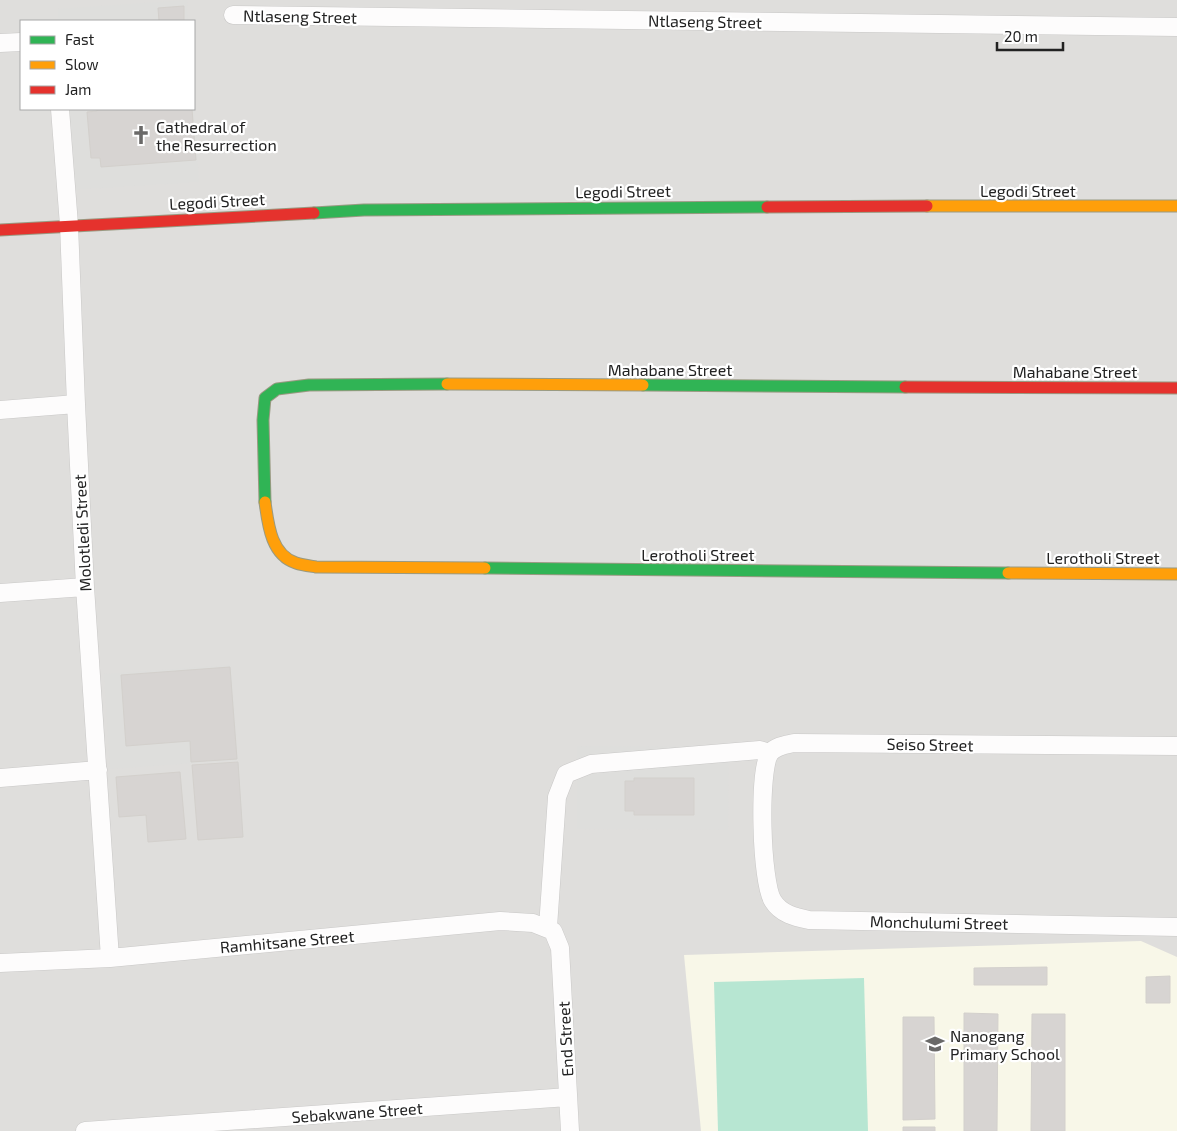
<svg xmlns="http://www.w3.org/2000/svg" width="1177" height="1131" font-family="'Exo 2',sans-serif">
  <style>
    .residential { fill: #dfdedc; fill-rule: evenodd }
    .education { fill: #f8f7e8 }
    .religious { fill: #dededc }
    .pitch { fill: #b7e6d2 }
    .building { fill: #d7d4d2; stroke: #d3d0cc }
    .lines { fill: none; stroke-linecap: round; stroke-linejoin: round }
    .street-casing { stroke: #c9c8c7; stroke-width: 19 }
    .fast-casing { stroke: #999a82; stroke-width: 13 }
    .slow-casing { stroke: #999a82; stroke-width: 13 }
    .jam-casing { stroke: #999a82; stroke-width: 13 }
    .street { stroke: #fdfcfc; stroke-width: 18 }
    .fast { stroke: #30b455; stroke-width: 11 }
    .slow { stroke: #ff9f0a; stroke-width: 11 }
    .jam { stroke: #e5322d; stroke-width: 11 }
    .labels { text-anchor: middle; dominant-baseline: central; stroke-width: 4.5; stroke-linejoin: round; paint-order: stroke }
    .street-label { font-size: 16px; fill: #222; stroke: #fff }
    .poi-label { font-size: 16px; fill: #222; stroke: #fff; text-anchor: start }
  </style>
  <rect width="100%" height="100%" fill="#f0eeeb"/>
  <path class="residential" d="M0 0H1177V1131H0ZM21 21H194V109H21Z"/>
  <path class="education" d="M1141 941 1177 957V1131H701L684 955Z"/>
  <path class="religious" d="M187 0 188 21H58V9Z
    M194 107 199 182 69 190 64 109H194Z
    M231 665 238 760 110 769 104 674Z
    M577 746 729 747 728 830 577 829Z"/>
  <path class="pitch" d="M864 978 868 1131H718L714 982Z"/>
  <path class="building" d="M184 6V21H159L158 8Z
    M97 109H192L196 160 101 167 100 158H91L87 112 97 111Z
    M230 667 237 759 191 762 190 741 126 746 121 675Z
    M238 762 243 837 198 840 192 765Z
    M180 772 186 839 148 842 146 815 119 817 116 777Z
    M634 778H694V815H634V811H625V781H634Z
    M1047 967V985H974V968Z
    M1170 976V1003H1146V977Z
    M964 1013 998 1014 997 1131H964Z
    M1032 1014H1065V1131H1031Z
    M903 1017H934L935 1119 903 1120Z
    M903 1127H935V1131H903Z"/>
  <g class="lines">
    <g class="street-casing">
      <path id="street" d="M233 15 1177 27
        M0 43 21 42
        M60 109 69 225 76 404 85 587 110 958
        M0 410 76 404
        M0 593 85 587
        M1177 746 794 743C785 745 776 746 770 753 758 770 761 883 773 901 781 914 795 917 809 920L1177 927
        M0 778 98 770
        M548 927 557 797 566 774 591 764 760 750 770 753
        M0 963 110 958 500 921 533 923 553 931 560 948 570 1131
        M85 1131 568 1097"/>
    </g>
    <g class="fast-casing">
      <path id="fast" d="M314 213 364 210 767 207
        M643 385 905 387
        M265 502 263 420 265 398 277 389 309 385 447 384
        M485 568 1008 573"/>
    </g>
    <g class="slow-casing">
      <path id="slow" d="M927 206H1177
        M447 384 643 385
        M265 502C268 524 271 555 296 563 302 565 310 566 316 567L485 568
        M1008 573 1177 574"/>
    </g>
    <g class="jam-casing">
      <path id="jam" d="M767 207 927 206
        M0 230 314 213
        M905 387 1177 388"/>
    </g>
    <use href="#street" class="street"/>
    <use href="#fast" class="fast"/>
    <use href="#slow" class="slow"/>
    <use href="#jam" class="jam"/>
  </g>
  <defs>
    <g id="church-bare" transform="scale(1.5)"><path d="M-1.2-6h2.4v3.5h3.3v2.4h-3.3V6h-2.4V-.1h-3.3v-2.4h3.3Z" fill="#6a6968" stroke="#fff" stroke-width="2.5" paint-order="stroke"/></g>
    <g id="school-bare" transform="scale(1.5)"><path d="M0-5L7-2L0 1L-7-2ZM-4 1L0 2.5L4 1V4Q0 6-4 4Z" fill="#6a6968" stroke="#fff" stroke-width="2.5" paint-order="stroke"/></g>
  </defs>
  <g fill-rule="evenodd">
    <use href="#church-bare" x="141" y="135"/>
    <use href="#school-bare" x="935" y="1044"/>
  </g>
  <g class="labels">
    <g class="street-label">
      <text transform="translate(300 16) rotate(1)">Ntlaseng Street</text>
      <text transform="translate(705 21) rotate(1)">Ntlaseng Street</text>
      <text x="1028" y="190">Legodi Street</text>
      <text transform="translate(623 191) rotate(-1)">Legodi Street</text>
      <text transform="translate(217 201) rotate(-3)">Legodi Street</text>
      <text x="670" y="369">Mahabane Street</text>
      <text x="1075" y="371">Mahabane Street</text>
      <text transform="translate(82 533) rotate(-93)">Molotledi Street</text>
      <text x="698" y="554">Lerotholi Street</text>
      <text x="1103" y="557">Lerotholi Street</text>
      <text transform="translate(930 744) rotate(1)">Seiso Street</text>
      <text transform="translate(939 922) rotate(1)">Monchulumi Street</text>
      <text transform="translate(287 941) rotate(-5)">Ramhitsane Street</text>
      <text transform="translate(565 1039) rotate(-93)">End Street</text>
      <text transform="translate(357 1112) rotate(-4)">Sebakwane Street</text>
    </g>
    <g class="poi-label">
      <text x="156" y="126">Cathedral of<tspan x="156" dy="18">the Resurrection</tspan></text>
      <text x="950" y="1035">Nanogang<tspan x="950" dy="18">Primary School</tspan></text>
    </g>
  </g>
  <rect x="20" y="20" width="175" height="90" fill="#ffffff" stroke="#a7a7a7"/>
  <rect x="30" y="36" width="25" height="8" fill="#30b455" stroke="#a7a7a7"/>
  <text x="65" y="45" font-size="15" fill="#222222">Fast</text>
  <rect x="30" y="61" width="25" height="8" fill="#ff9f0a" stroke="#a7a7a7"/>
  <text x="65" y="70" font-size="15" fill="#222222">Slow</text>
  <rect x="30" y="86" width="25" height="8" fill="#e5322d" stroke="#a7a7a7"/>
  <text x="65" y="95" font-size="15" fill="#222222">Jam</text>
  <path d="M997 42v8h66v-8" fill="none" stroke="#222222" stroke-width="2.5"/>
  <text x="1004" y="42" font-size="15" fill="#222222" stroke="#ffffff" stroke-width="4" paint-order="stroke">20 m</text>
</svg>
